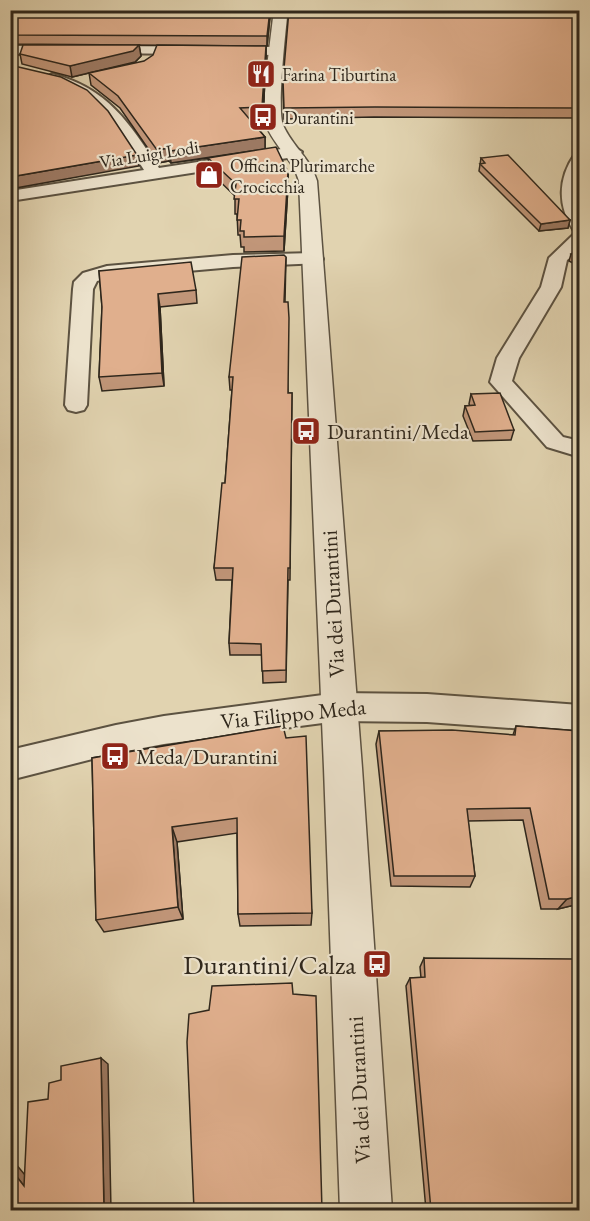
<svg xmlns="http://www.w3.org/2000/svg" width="590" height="1221" font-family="'EB Garamond',serif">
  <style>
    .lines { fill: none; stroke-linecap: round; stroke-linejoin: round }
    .minor-casing { stroke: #5c5241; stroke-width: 4 }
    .tertiary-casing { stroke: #5c5241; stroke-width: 3 }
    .primary-casing { stroke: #2f271c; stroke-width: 3 }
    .minor { fill: #ece2cc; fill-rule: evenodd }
    .tertiary { fill: #ece2cc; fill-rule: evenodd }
    .primary { fill: #e0ba78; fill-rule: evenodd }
    .wall { fill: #c19679; stroke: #2f271c; stroke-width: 1.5 }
    .shaded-wall { fill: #9d7a63; stroke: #2f271c; stroke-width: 1.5 }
    .building { fill: #e0af8d; stroke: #2f271c; stroke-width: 1.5 }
    .labels { text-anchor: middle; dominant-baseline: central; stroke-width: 4.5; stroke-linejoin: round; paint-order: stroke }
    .far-poi-label { font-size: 18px; fill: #2f271c; stroke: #ece2cc; text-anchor: start }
    .far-street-label { font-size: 18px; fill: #2f271c; stroke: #ece2cc }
    .poi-label { font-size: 22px; fill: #2f271c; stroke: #ece2cc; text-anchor: start }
    .street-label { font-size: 22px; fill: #2f271c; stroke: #ece2cc }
    .near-poi-label { font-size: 27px; fill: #2f271c; stroke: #ece2cc; text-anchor: end }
  </style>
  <rect width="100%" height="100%" fill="#e1d3b0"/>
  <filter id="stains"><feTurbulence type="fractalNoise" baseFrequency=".00333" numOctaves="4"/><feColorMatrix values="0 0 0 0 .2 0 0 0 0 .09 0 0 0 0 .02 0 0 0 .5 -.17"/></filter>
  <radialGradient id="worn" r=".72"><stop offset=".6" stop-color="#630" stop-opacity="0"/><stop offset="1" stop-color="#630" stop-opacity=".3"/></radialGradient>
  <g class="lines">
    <g class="minor-casing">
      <path id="minor" d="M10 46H59L65 50 59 54H10Z
        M103 46 277 47 283 51 277 55 99 53 97 50Z
        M52 74C108 88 129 123 159 168L294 147 302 152 294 157 10 201V191L144 170C116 125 101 98 47 81L45 78Z
        M580 152 577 192 580 232 574 231C557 206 558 178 575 154Z
        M580 233V250L567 260 561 287 519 358 512 381 563 437 580 441V457L547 447 490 382 497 358 541 287 549 258 574 234Z
        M314 253 321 255 323 259 321 263 233 267 109 278 97 281 93 289 87 405 84 410 76 412 68 410 65 405 73 289 74 282 83 273 107 266 233 255Z
        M338 693 427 694 580 705V733L427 722 338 721 164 744 116 753 10 780V750L116 725 164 716Z"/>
    </g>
    <g class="tertiary-casing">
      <path id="tertiary" d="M269 10H282L287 17C285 38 277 110 283 125 292 146 311 159 317 181L362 768 392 1210H340L324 768 299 181C293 159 274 146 266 125 260 110 271 38 273 17Z"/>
    </g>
    <g class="primary-casing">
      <path id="primary" d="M219 11 220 10 341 11 334 15H226Z"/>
    </g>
    <use href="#minor" class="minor"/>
    <use href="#tertiary" class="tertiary"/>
    <use href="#primary" class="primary"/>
  </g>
  <path class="wall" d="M579 10V118L374 117 284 119 283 80Z
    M270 17 267 46 10 44V19Z
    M139 45 141 56 135 62 72 77 22 64 20 54Z
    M266 46V57L263 119H250L265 137V149L288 172V187L284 251 244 252V247H241L240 235H238L237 214H235V196L210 172 208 158 171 163 169 161 158 163 120 108 91 85 89 73Z
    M481 158 570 220 568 228 539 231 479 171Z
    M579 250V266L569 261 571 254Z
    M286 257 285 302 288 393H292L290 580H288L286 682 263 683 262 655H230L229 643 232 580H216L214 568 225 483 232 390H230L229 377Z
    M99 271 196 290 197 303 160 307 164 386 102 391 99 377 102 307Z
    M471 394 514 430 511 440 473 441 463 416 465 406H470L469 404Z
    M283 726 312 913 311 925 240 926 238 914 237 833 177 842 183 919 104 932 96 920 92 758Z
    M516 726 579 731V904L558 909H541L523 820 468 821 475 876 470 887 391 886 376 744 379 731 513 735Z
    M424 958 579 1210H426L406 986 410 978H421L420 967Z"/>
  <path class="shaded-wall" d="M10 10H18L10 15Z
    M270 10V17L267 46V36Z
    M139 45 141 56 135 62 72 77 70 66Z
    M266 46V57L263 119 262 107Z
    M265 137V149L171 163 170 151Z
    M168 148 169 161 158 163 157 150Z
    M137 155 139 166 10 189V177Z
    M288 172V187L284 251V236Z
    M570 220 568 228 539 231 541 224Z
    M158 294 160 307 164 386 162 373Z
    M172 827 177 842 183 919 178 907Z
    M579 896V904L558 909 567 899Z
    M101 1058 108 1064 111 1210H104Z
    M10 1157 35 1187 24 1186 10 1168Z"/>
  <path class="building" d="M24 10H270L267 36 10 35V19Z
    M289 10H579V108L375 107 284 108 283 80Z
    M23 45H139L133 51 70 66 20 54Z
    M157 45 266 46 262 107 240 108 265 137 170 151 168 148 157 150 118 96 89 73 144 61 153 55Z
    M10 65 61 77 87 90 108 111 137 155 10 177Z
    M276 147 288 172 284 236 244 237V231H240L241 220H237L239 199H234L236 184 208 158Z
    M508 155 570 220 541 224 480 164 485 163 481 158Z
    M579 250V258L571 254Z
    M284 255 286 257 284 302H288L289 318 288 393H292L290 568H288L286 670 262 671 261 644 229 643 233 568H214L222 483H225L233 377H229L242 257Z
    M191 262 196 290 158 294 162 373 99 377 102 307 99 271Z
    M500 393 514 430 475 432 465 406 475 405 471 394Z
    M283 726 286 738 306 736 312 913 238 914 237 818 172 827 178 907 96 920 92 758Z
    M516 726 579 731V896L567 899H549L530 808 467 809 475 876H394L379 731 452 730 515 735Z
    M424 958 574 959 579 981V1210H431L410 978 425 977Z
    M292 983 293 994 316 996 322 1210H194L187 1042 189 1014 209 1010 212 986Z
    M101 1058 104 1210H10V1168L24 1186 28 1102 48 1099 49 1083 61 1080V1066Z"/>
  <defs>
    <g id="restaurant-square" transform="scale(1.5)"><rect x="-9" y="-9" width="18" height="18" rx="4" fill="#8f2418" stroke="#ece2cc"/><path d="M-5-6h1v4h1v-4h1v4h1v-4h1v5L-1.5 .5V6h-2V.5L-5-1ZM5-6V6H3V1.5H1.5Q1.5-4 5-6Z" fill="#fff"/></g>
    <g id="bus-square" transform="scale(1.5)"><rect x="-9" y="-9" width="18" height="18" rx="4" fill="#8f2418" stroke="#ece2cc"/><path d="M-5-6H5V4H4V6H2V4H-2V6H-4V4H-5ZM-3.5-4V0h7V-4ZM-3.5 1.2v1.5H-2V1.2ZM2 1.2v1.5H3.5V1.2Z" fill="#fff"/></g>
    <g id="shop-square" transform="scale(1.5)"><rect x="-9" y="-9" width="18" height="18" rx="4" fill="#8f2418" stroke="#ece2cc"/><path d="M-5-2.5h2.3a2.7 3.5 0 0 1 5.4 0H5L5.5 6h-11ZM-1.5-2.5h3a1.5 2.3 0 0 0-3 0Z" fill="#fff"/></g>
  </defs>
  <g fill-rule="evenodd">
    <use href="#restaurant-square" x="261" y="74"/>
    <use href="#bus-square" x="263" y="117"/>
    <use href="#shop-square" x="209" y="175"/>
    <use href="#bus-square" x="306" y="431"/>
    <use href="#bus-square" x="115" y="756"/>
    <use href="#bus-square" x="377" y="964"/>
  </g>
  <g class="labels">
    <g class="far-poi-label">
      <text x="282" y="74">Farina Tiburtina</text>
      <text x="284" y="117">Durantini</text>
      <text x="230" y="165">Officina Plurimarche<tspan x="230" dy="21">Crocicchia</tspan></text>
    </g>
    <g class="far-street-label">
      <text transform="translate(149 154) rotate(-9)">Via Luigi Lodi</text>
    </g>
    <g class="poi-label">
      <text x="327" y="431">Durantini/Meda</text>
      <text x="136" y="756">Meda/Durantini</text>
    </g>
    <g class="street-label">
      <text transform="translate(333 604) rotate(-93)">Via dei Durantini</text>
      <text transform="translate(293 714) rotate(-6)">Via Filippo Meda</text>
      <text transform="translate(359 1090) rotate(-93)">Via dei Durantini</text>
    </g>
    <g class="near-poi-label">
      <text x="356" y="964">Durantini/Calza</text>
    </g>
  </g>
  <rect width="590" height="1221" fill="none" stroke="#e1d3b0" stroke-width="36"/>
  <rect x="12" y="12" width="566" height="1197" fill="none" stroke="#2f271c" stroke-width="3"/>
  <rect x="18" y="18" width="554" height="1185" fill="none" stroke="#2f271c" stroke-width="1.5"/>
  <rect width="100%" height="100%" filter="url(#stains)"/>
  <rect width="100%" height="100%" fill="url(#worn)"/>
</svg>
